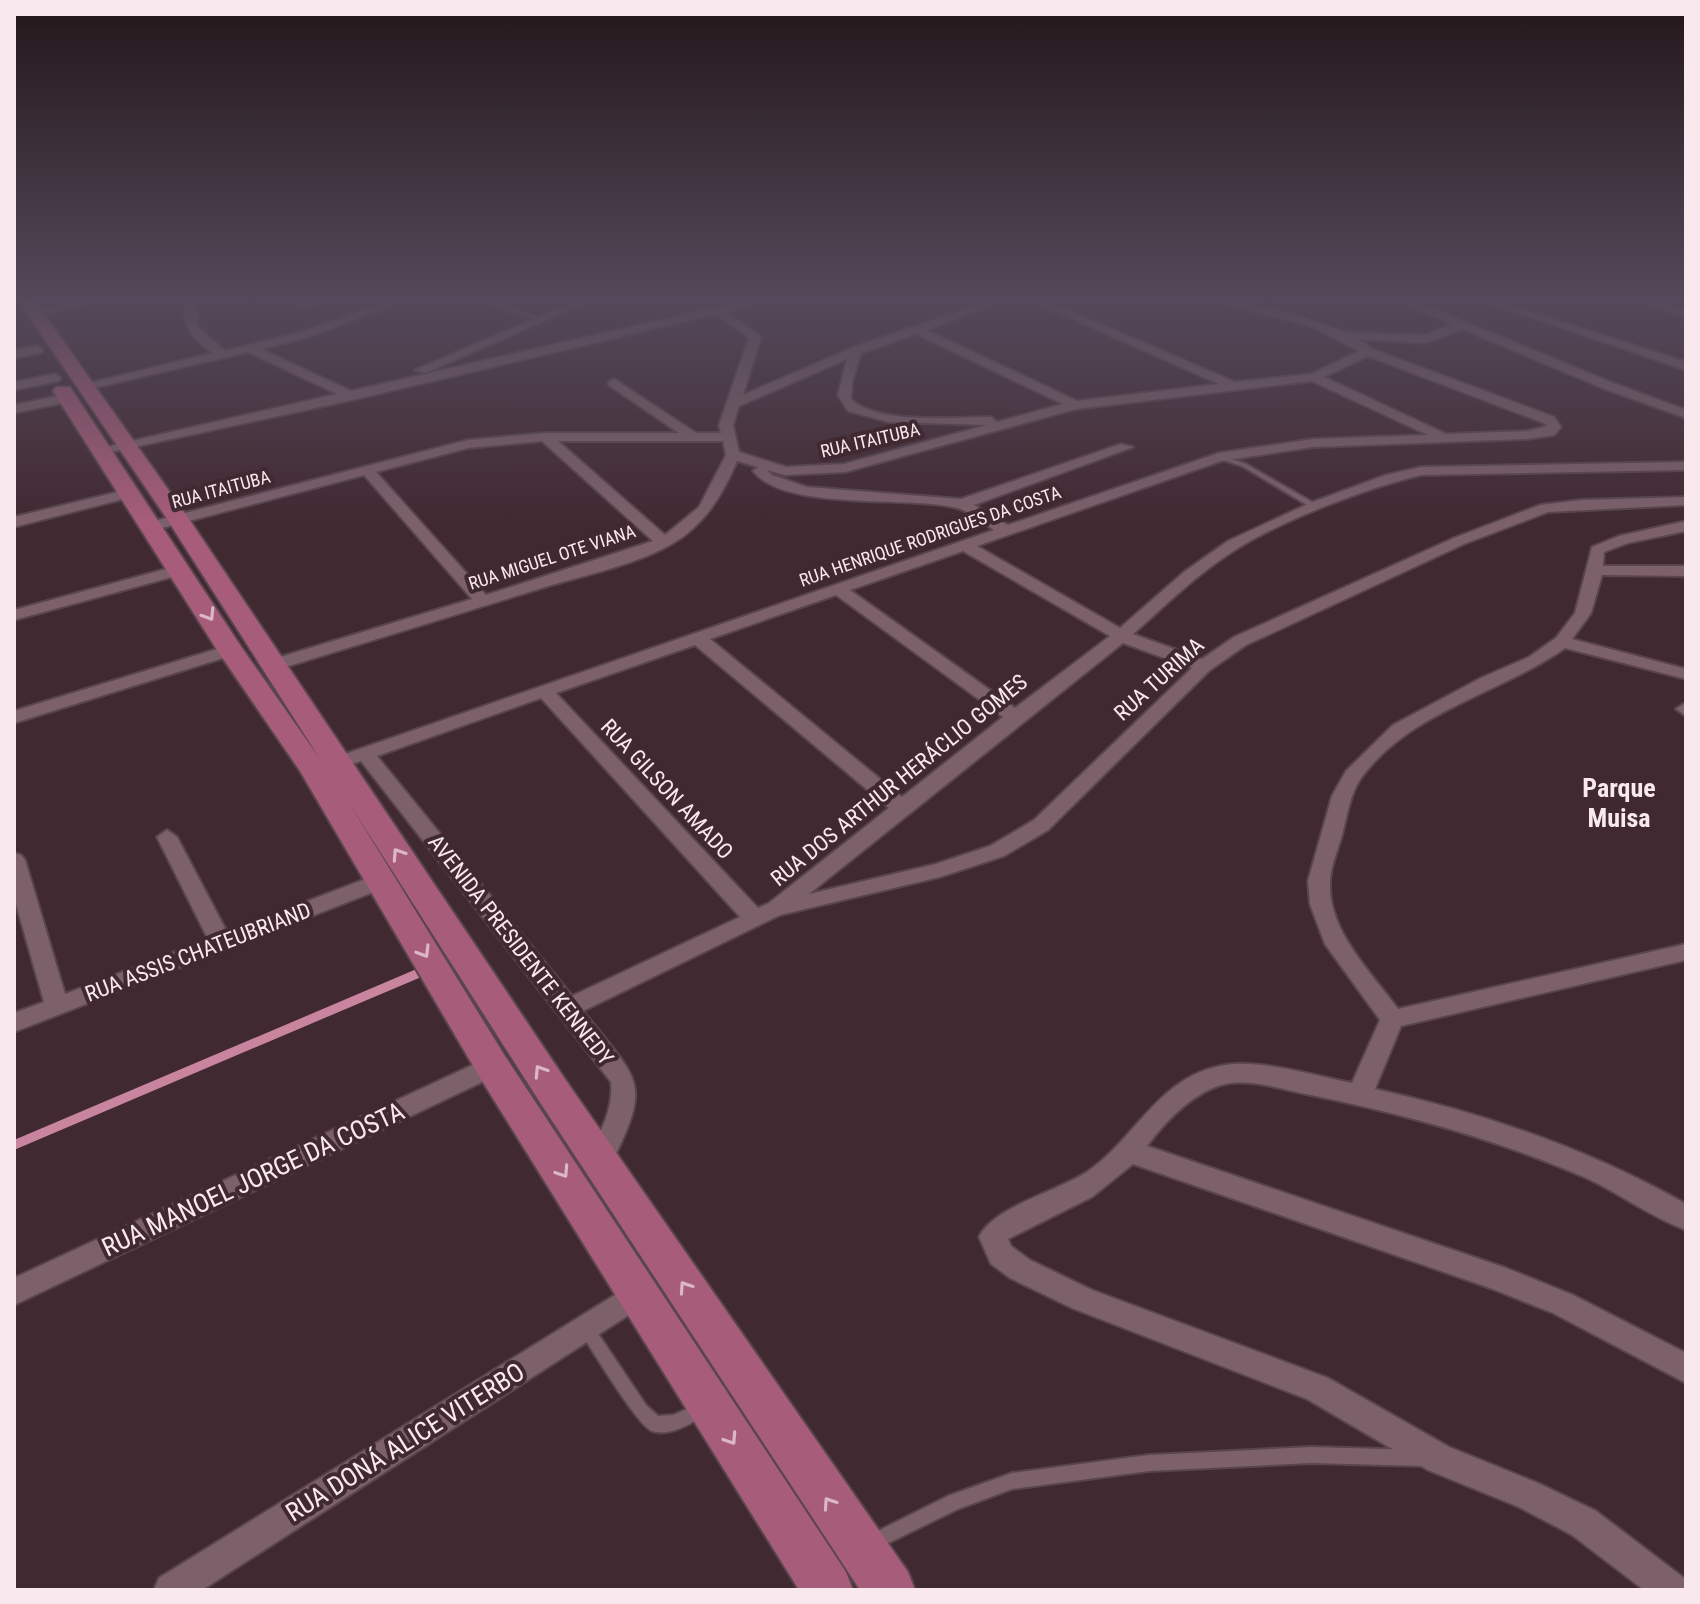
<svg xmlns="http://www.w3.org/2000/svg" width="1700" height="1604" font-family="'Roboto Condensed',sans-serif">
  <style>
    .lines { fill: none; stroke-linecap: round; stroke-linejoin: round }
    .stream { stroke: #c9859e; stroke-width: 9 }
    .lane-casing { stroke: #59454c; stroke-width: 4 }
    .street-casing { stroke: #59454c; stroke-width: 4 }
    .primary-casing { stroke: #59454c; stroke-width: 4 }
    .lane { fill: #7c616a; fill-rule: evenodd }
    .street { fill: #7c616a; fill-rule: evenodd }
    .primary { fill: #a75d79; fill-rule: evenodd }
    .oneway { stroke: #dcb8c5 }
    .labels { text-anchor: middle; dominant-baseline: central; stroke-width: 8; stroke-linejoin: round; paint-order: stroke }
    .far-street-label { font-size: 18px; fill: #f9e9ee; stroke: #412931 }
    .street-label { font-size: 22px; fill: #f9e9ee; stroke: #412931 }
    .quarter-label { font-size: 26px; font-weight: bold; fill: #f9e9ee; stroke: #412931 }
    .near-street-label { font-size: 26px; fill: #f9e9ee; stroke: #412931 }
  </style>
  <rect width="100%" height="100%" fill="#412931"/>
  <g class="lines">
    <path class="stream" d="M14 1145 419 973"/>
    <g class="lane-casing">
      <path id="lane" d="M481 300H485L543 319 538 320 481 302Z
        M1219 455 1246 464 1319 506 1318 508H1312L1242 466 1217 458V456Z
        M586 1321 591 1323 646 1405 658 1416 673 1415 701 1403 706 1405 709 1410 706 1415C691 1423 670 1437 652 1431 637 1425 593 1351 581 1333L579 1328 581 1323Z
        M1311 1447 1421 1450 1427 1452 1429 1458 1427 1464 1421 1466 1311 1463 1149 1471 1012 1489 958 1509 872 1551 866 1549 864 1543 866 1537 948 1496 1012 1473 1149 1455Z"/>
    </g>
    <g class="street-casing">
      <path id="street" d="M84 300H109L35 315 29 312Z
        M186 300H198L197 326 225 351 304 331 391 300H407L312 336 261 349 351 391 717 307 749 300H769L727 312 761 337 743 395 852 348 990 300H1006L926 330 1077 401 1219 384 1030 300H1045L1235 382 1311 374 1359 351 1311 326 1210 300H1228L1295 315 1346 332 1425 335 1452 324 1397 300H1412L1613 383 1686 410V418L1605 389 1462 329 1426 343 1358 339 1372 349 1554 417 1561 427 1554 435 1527 439 1313 447 1221 461 977 546 1120 628 1184 572 1228 541 1310 503 1386 475 1421 467 1686 462V470L1421 475C1367 488 1285 519 1238 548 1199 572 1166 605 1133 634L1202 659 1234 637 1454 538 1540 505 1581 500 1686 497V505L1548 512 1464 544 1246 645 1210 670 1048 830 1004 856 940 877 780 915 583 1011C640 1083 653 1080 609 1168L600 1171 591 1168 587 1160C598 1135 614 1111 611 1082L361 761 326 773 316 767 319 763 994 530C983 523 969 511 957 508 907 495 786 512 753 471L758 467 737 461C722 496 704 526 670 545 632 566 584 575 542 588 455 615 367 642 279 669H267L264 665 267 661 472 599 364 475 151 531 146 529V523L468 440 545 433H679L610 386 608 383 614 379 696 433H721L719 425 749 338 716 314 352 400 97 455V449L337 394 248 352 81 391V385L213 353C193 339 180 326 186 300ZM916 334 1063 404 997 422 991 417C956 417 876 425 851 399L852 382 861 353ZM1368 356 1544 423 1547 426 1527 431 1446 434 1324 377ZM847 359 838 395 848 411 889 422 987 425 844 464 786 467 739 452 733 425 739 406ZM1312 381 1428 435 1313 439 1219 453 1008 525 974 505 1133 447 1121 444 961 499 807 487 772 475 767 470 785 475 845 472 1076 409ZM542 441 653 541 486 595 376 472 468 448ZM558 441H723L726 455 699 507 665 535ZM963 551 1110 636 1015 708 850 590ZM836 595 1003 717 902 797 710 639ZM1123 643 1192 668 1034 820 990 846 936 864 809 894ZM695 645 889 808 769 903 758 908 556 693ZM541 698 740 917 572 996 377 756Z
        M315 300H339L301 309 295 306Z
        M578 300H593L425 373 415 370Z
        M1479 300H1496L1686 362V370Z
        M1634 300H1652L1686 310V317Z
        M37 346 43 350 41 353 14 358V350Z
        M55 374 61 378 59 381 14 390V382Z
        M67 394 73 398 72 401 14 413V405Z
        M130 489 137 493 135 496 14 527V517Z
        M1686 521V531L1628 543 1604 552 1603 566H1686V576L1602 575 1591 613 1572 639 1686 669V679L1565 648C1500 694 1411 710 1361 778 1350 794 1347 816 1342 835 1338 850 1330 867 1330 883 1328 931 1371 972 1398 1009L1686 944V960L1401 1026 1375 1089C1483 1113 1589 1149 1686 1204V1230C1650 1217 1618 1192 1584 1177 1496 1139 1404 1114 1311 1095 1284 1090 1248 1077 1221 1085 1190 1095 1165 1122 1147 1146L1506 1268 1573 1295 1686 1353V1383L1553 1313 1490 1288 1133 1164 1092 1197 1008 1239 1011 1246 1030 1260 1092 1290 1328 1378 1449 1447 1540 1484 1596 1511 1684 1578 1686 1590H1644L1572 1535 1519 1507 1428 1470 1307 1399 1072 1308 1010 1278 991 1264 979 1237C993 1207 1058 1191 1087 1172 1137 1138 1158 1076 1225 1065 1261 1059 1316 1076 1352 1083L1380 1020 1325 944 1310 904 1308 881 1332 796 1346 771 1393 725 1481 678 1529 657 1556 638 1575 613 1592 547 1619 536Z
        M181 565 189 570 187 573 14 620V610Z
        M230 645 236 646 239 650 236 654 14 723V711Z
        M1685 703 1686 704V716L1676 709Z
        M167 830 177 837 227 932 373 876H389L392 881 389 886 14 1032V1013L44 1002 14 897V853L21 855 25 860 65 994 208 939 157 837Z
        M492 1056 501 1059 504 1066 501 1073 14 1305V1278Z
        M639 1280 649 1284 653 1293 649 1302 202 1590H154L159 1578Z"/>
    </g>
    <g class="primary-casing">
      <path id="primary" d="M18 300H34L189 519 567 1082 908 1572 915 1590H860L541 1104 349 803 505 1056 846 1572 853 1590H799L479 1076 300 771 217 650 53 391 56 387H70L242 648 320 759 167 519Z"/>
    </g>
    <use href="#lane" class="lane"/>
    <use href="#street" class="street"/>
    <use href="#primary" class="primary"/>
  </g>
  <defs><path id="oneway-chevron" d="M-2-3.5L2.5 0L-2 3.5" fill="none" stroke-width="1.6" stroke-linecap="round" stroke-linejoin="round" transform="scale(2)"/></defs>
  <g class="oneway">
    <use href="#oneway-chevron" transform="translate(209 615) rotate(58)"/>
    <use href="#oneway-chevron" transform="translate(398 854) rotate(-123)"/>
    <use href="#oneway-chevron" transform="translate(424 952) rotate(59)"/>
    <use href="#oneway-chevron" transform="translate(540 1071) rotate(-123)"/>
    <use href="#oneway-chevron" transform="translate(563 1172) rotate(57)"/>
    <use href="#oneway-chevron" transform="translate(685 1287) rotate(-124)"/>
    <use href="#oneway-chevron" transform="translate(731 1439) rotate(57)"/>
    <use href="#oneway-chevron" transform="translate(829 1503) rotate(-124)"/>
  </g>
  <linearGradient id="sky" x2="0" y2="1"><stop stop-color="#24171b"/><stop offset="0.57" stop-color="#54495a"/><stop offset="1" stop-color="#54495a" stop-opacity="0"/></linearGradient>
  <rect width="1700" height="525" fill="url(#sky)"/>
  <g class="labels">
    <g class="far-street-label">
      <text transform="translate(870 440) rotate(-13)">RUA ITAITUBA</text>
      <text transform="translate(221 489) rotate(-15)">RUA ITAITUBA</text>
      <text transform="translate(930 536) rotate(-19)">RUA HENRIQUE RODRIGUES DA COSTA</text>
      <text transform="translate(552 557) rotate(-18)">RUA MIGUEL OTE VIANA</text>
    </g>
    <g class="street-label">
      <text transform="translate(1159 679) rotate(-42)">RUA TURIMA</text>
      <text transform="translate(899 780) rotate(-39)">RUA DOS ARTHUR HERÁCLIO GOMES</text>
      <text transform="translate(667 789) rotate(47)">RUA GILSON AMADO</text>
      <text transform="translate(521 950) rotate(52)">AVENIDA PRESIDENTE KENNEDY</text>
      <text transform="translate(198 952) rotate(-21)">RUA ASSIS CHATEUBRIAND</text>
    </g>
    <g class="quarter-label">
      <text x="1619" y="788">Parque<tspan x="1619" dy="30">Muisa</tspan></text>
    </g>
    <g class="near-street-label">
      <text transform="translate(253 1179) rotate(-25)">RUA MANOEL JORGE DA COSTA</text>
      <text transform="translate(405 1442) rotate(-32)">RUA DONÁ ALICE VITERBO</text>
    </g>
  </g>
  <rect width="1700" height="1604" fill="none" stroke="#f9e9ee" stroke-width="32"/>
</svg>
